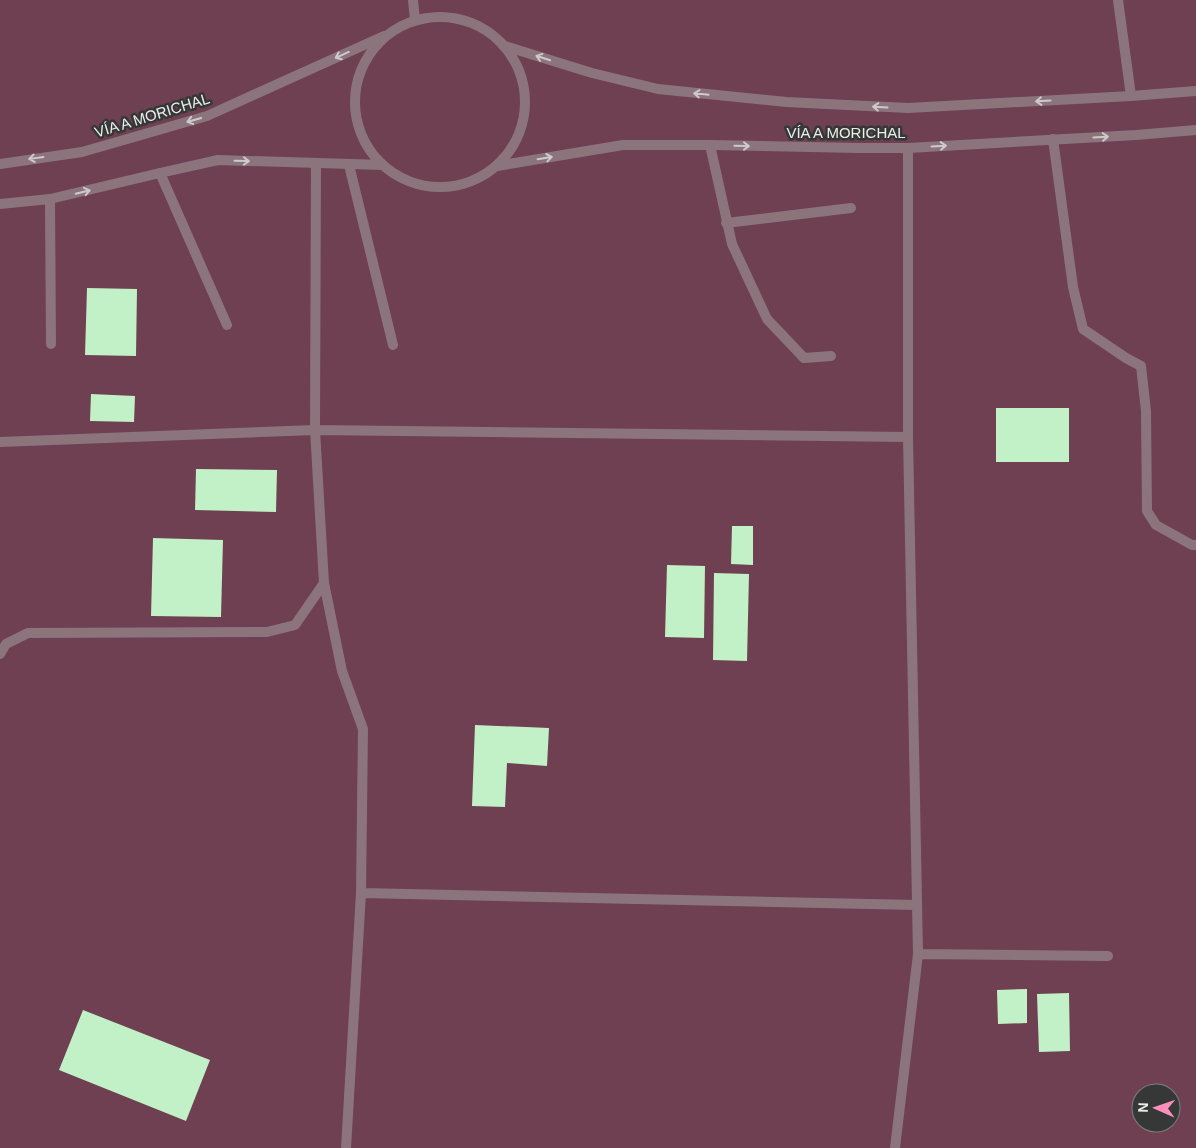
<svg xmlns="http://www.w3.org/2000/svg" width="1196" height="1148" font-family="Arial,sans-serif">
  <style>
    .green { fill: #6e4052; fill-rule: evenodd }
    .building { fill: #c2f0c7 }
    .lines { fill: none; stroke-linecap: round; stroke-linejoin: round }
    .service { stroke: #8c747c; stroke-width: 10 }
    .minor { stroke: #8c747c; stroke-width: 10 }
    .tertiary { stroke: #8c747c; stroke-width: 10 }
    .oneway { stroke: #cec9ca }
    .labels { text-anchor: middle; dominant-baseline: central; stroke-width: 5; stroke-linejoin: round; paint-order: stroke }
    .street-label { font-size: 15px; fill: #ebedeb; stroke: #353836 }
  </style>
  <rect width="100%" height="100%" fill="#353836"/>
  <path class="green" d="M0 0H1196V1148H0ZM1141 1093H1171V1123H1141Z"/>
  <path class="building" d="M87 288 137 289 136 356 85 355Z
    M91 394 135 396 134 422 90 421Z
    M996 408H1069V462H996Z
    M196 469 277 470 276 512 195 510Z
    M732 526H753V565L731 564Z
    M153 538 223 540 221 617 151 616Z
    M667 565 705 566 704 638 665 637Z
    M714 573 749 574 747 661 713 660Z
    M475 725 549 728 547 766 507 763 505 807 472 806Z
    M1027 989V1023L998 1024 997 990Z
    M1069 993 1070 1051 1039 1052 1037 994Z
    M83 1010 210 1060 186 1121 59 1070Z"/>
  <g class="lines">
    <path class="service" d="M1053 139 1073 287 1083 329 1126 358 1141 366 1146 411 1147 511 1156 525 1192 545H1196
      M710 145 732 244 767 319 804 358 831 356
      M349 165 393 345
      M160 173 227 325
      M50 199 51 344
      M726 223 851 208"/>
    <path class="minor" d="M413 0 415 20
      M1118 0 1131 96
      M316 163 315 430 324 583 342 671 363 729 361 893 346 1148
      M0 442 315 430 908 437
      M0 654 6 644 28 633 267 632 295 625 324 583
      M361 893 917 905
      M918 954 1108 956
      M895 1148 918 954 908 437V148"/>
    <path class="tertiary" d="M355 102a85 85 0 1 1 170 0a85 85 0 1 1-170 0Z
      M505 46 592 73 658 89 786 102 908 108 1131 96 1196 91
      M0 164 82 152 207 116 384 36
      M497 166 623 145H710L858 148H908L1136 135 1196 130
      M0 204 50 199 160 173 218 160 383 165"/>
  </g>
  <defs><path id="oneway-shaft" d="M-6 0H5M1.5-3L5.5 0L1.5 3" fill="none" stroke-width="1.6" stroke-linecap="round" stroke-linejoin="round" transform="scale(1.25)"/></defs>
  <g class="oneway">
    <use href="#oneway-shaft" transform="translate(342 55) rotate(156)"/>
    <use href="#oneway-shaft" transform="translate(543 58) rotate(-162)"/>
    <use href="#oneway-shaft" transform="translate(701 94) rotate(-174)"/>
    <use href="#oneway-shaft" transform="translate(1043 101) rotate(177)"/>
    <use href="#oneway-shaft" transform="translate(880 107) rotate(-177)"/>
    <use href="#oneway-shaft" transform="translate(194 120) rotate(164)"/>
    <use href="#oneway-shaft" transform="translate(1101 137) rotate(-3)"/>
    <use href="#oneway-shaft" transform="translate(742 146) rotate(1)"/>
    <use href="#oneway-shaft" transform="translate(939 146) rotate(-3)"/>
    <use href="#oneway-shaft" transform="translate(36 158) rotate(172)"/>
    <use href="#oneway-shaft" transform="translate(545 158) rotate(-9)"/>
    <use href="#oneway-shaft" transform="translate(242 161) rotate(1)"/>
    <use href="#oneway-shaft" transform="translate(83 192) rotate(-14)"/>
  </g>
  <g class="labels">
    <g class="street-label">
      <text transform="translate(152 115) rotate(-17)">VÍA A MORICHAL</text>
      <text x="846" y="132">VÍA A MORICHAL</text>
    </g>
  </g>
  <g transform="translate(1156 1108) rotate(272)"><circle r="24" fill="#353836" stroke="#7e807e"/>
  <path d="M0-4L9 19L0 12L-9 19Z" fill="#fe8ebc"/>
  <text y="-8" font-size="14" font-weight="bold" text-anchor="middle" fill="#ebedeb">N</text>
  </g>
</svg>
